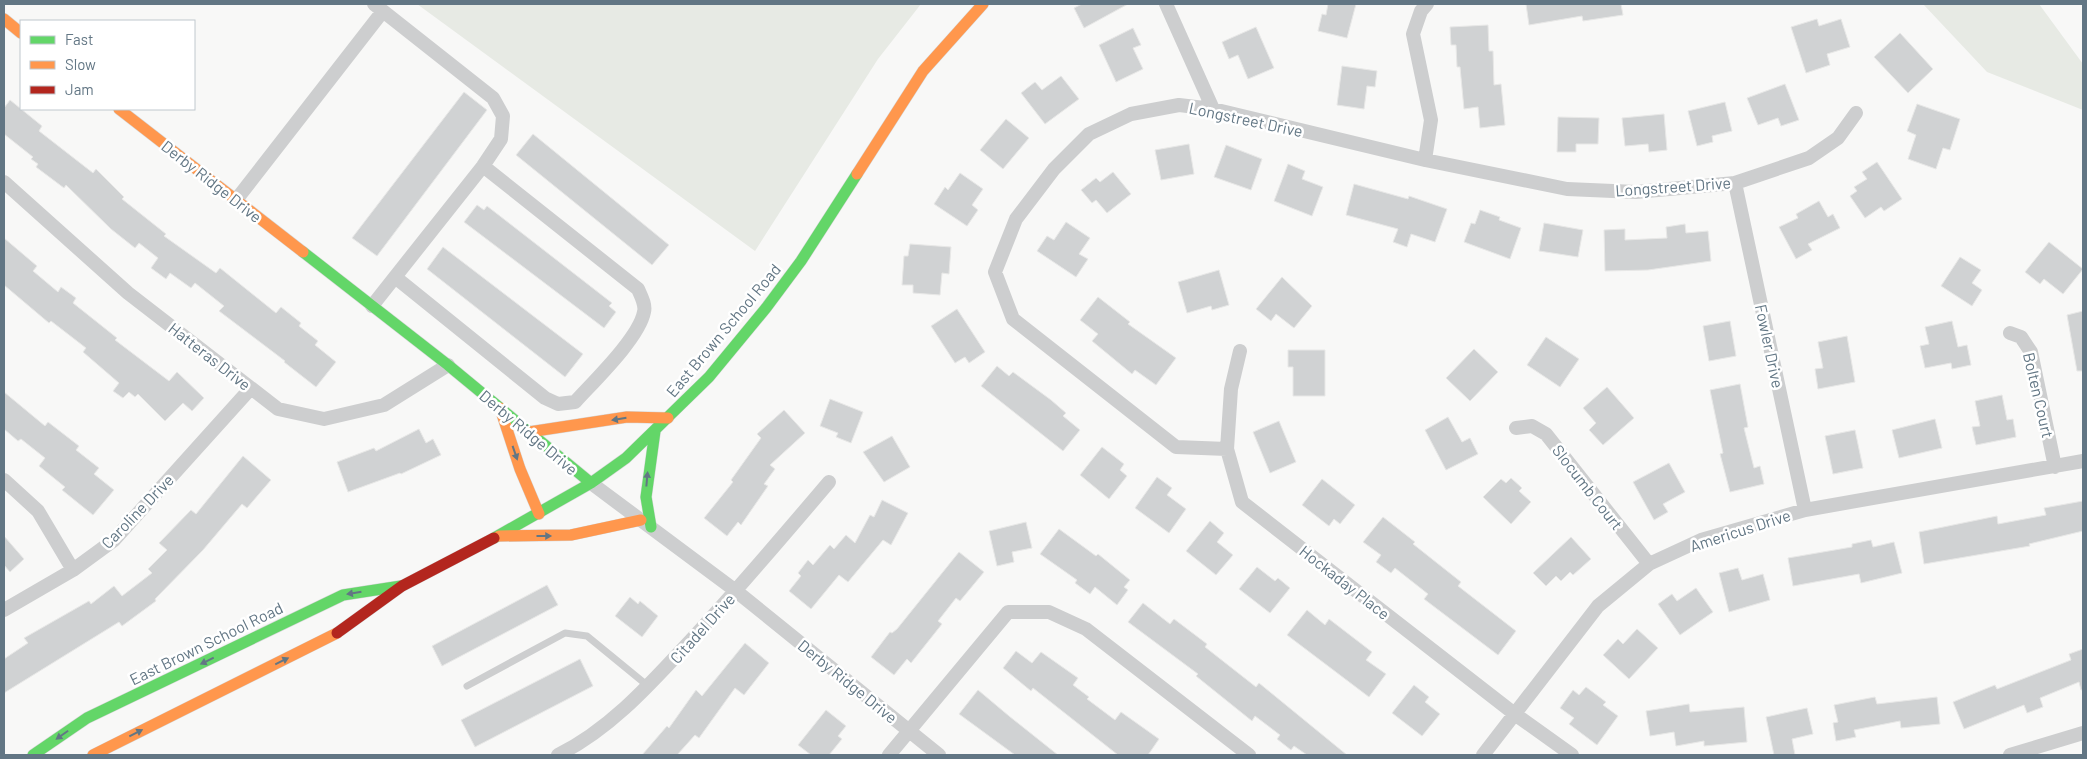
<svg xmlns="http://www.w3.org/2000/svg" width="2087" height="759" font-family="Barlow,sans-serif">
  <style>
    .green { fill: #e7eae4 }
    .building { fill: #d0d2d3; stroke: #e8e8e7 }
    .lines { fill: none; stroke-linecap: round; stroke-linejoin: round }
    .fast-casing { stroke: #d5d6d7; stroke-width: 12 }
    .slow-casing { stroke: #d5d6d7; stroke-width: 12 }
    .jam-casing { stroke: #d5d6d7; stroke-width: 12 }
    .lane { stroke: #cdcecf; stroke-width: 7 }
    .street { stroke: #cdcecf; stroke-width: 14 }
    .fast { stroke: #63d668; stroke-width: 11 }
    .slow { stroke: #ff974d; stroke-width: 11 }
    .jam { stroke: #b3261e; stroke-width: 11 }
    .oneway { fill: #627684 }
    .labels { text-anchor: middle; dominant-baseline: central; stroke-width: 5; stroke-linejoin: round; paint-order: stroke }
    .street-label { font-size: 16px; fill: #627684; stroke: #fff }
  </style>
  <rect width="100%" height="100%" fill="#f8f8f7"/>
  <path class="green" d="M417 4H921L878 59 755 251Z
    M1923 4H2039L2083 64V110L1987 72Z"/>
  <path class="building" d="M1082 4H1128L1084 28 1074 8Z
    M1328 4H1356L1347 38 1318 31 1322 14 1326 15Z
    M1526 4H1621L1623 15 1583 21 1582 16 1529 25Z
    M1817 19 1819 26 1841 19 1850 47 1827 54 1830 65 1806 73 1791 27Z
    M1488 25 1489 51H1493L1494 85 1501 84 1505 125 1480 128 1478 107 1464 109 1460 67H1457L1456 45H1451L1450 27Z
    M1256 27 1274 68 1248 79 1238 55 1229 59 1222 42Z
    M1133 28 1141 45 1133 48 1143 69 1116 82 1099 45Z
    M1900 33 1933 69 1908 93 1874 57Z
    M1342 66 1377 71 1375 87 1367 86 1364 109 1337 105Z
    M1061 76 1079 99 1045 124 1021 93 1035 82 1042 90Z
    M1785 84 1799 120 1781 126 1778 118 1758 125 1747 98Z
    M464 92 487 110 377 256 352 238Z
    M10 100 42 126 39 131 93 173 96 169 124 197 122 199 166 234 164 236 216 273 220 268 276 313 281 307 301 323 299 326 318 341 315 345 336 362 316 387 284 362 285 361 219 311 224 306 195 283 191 288 170 273 166 279 151 268 158 258 139 243 135 248 111 229 66 185 64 188 36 167 38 164 31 159 33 157 4 134V108Z
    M1725 102 1732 131 1712 136 1713 142 1697 146 1688 111Z
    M1917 104 1960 119 1950 150 1943 148 1936 169 1908 159 1916 135 1907 131Z
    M1664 114 1667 150 1649 152 1648 144 1625 146 1622 118Z
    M1558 117 1599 118 1598 144H1576V152H1557Z
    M1006 119 1029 138 1003 169 980 150Z
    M533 134 669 245 652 265 516 155Z
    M1189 144 1194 174 1161 180 1155 150Z
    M1226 145 1262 159 1251 190 1214 177Z
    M1877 162 1902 199 1884 211 1881 207 1865 218 1850 196 1857 191 1854 187 1867 179 1862 172Z
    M1288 164 1305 171 1302 179 1323 187 1312 216 1274 201Z
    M1113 172 1131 194 1107 213 1096 200 1092 203 1081 190 1096 178 1100 182Z
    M960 173 983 189 972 205 978 210 967 226 934 204 945 187 948 190Z
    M1354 184 1408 199 1409 196 1447 209 1435 242 1411 234 1407 247 1393 242 1398 229 1346 215Z
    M1819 201 1828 217 1833 214 1840 228 1808 244 1812 250 1796 259 1779 227 1798 218 1796 214Z
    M477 205 484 210 487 206 612 303 609 306 616 312 604 328 464 222Z
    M1480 210 1500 217 1499 220 1521 228 1510 259 1464 242 1471 223 1475 224Z
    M1066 222 1090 238 1079 254 1088 259 1076 277 1037 251 1047 236 1054 240Z
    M1544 223 1583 230 1578 257 1539 251Z
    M1685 224 1686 233 1708 231 1711 261 1648 270 1605 271 1604 230 1625 229V240L1667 238 1666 227Z
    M4 238 37 266 33 271 58 292 61 287 76 298 73 303 117 338 115 340 169 381 177 372 204 398 192 411 183 403 165 421 138 394 135 397 129 392 123 398 113 391 119 383 83 352 86 348 51 321 49 323 4 285Z
    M2049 242 2083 269 2063 294 2044 279 2040 284 2025 272Z
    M910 244 951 247 949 274 942 273 940 295 913 293V285H902L904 256H908Z
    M443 247 583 354 565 377 427 269Z
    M1960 257 1981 270 1972 283 1982 290 1972 306 1941 286Z
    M1219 270 1229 305 1212 310 1211 306 1187 313 1178 282Z
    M1282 277 1312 306 1294 328 1276 314 1271 321 1256 309Z
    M1098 297 1130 322 1128 324 1176 358 1156 385 1135 370 1132 374 1092 341 1098 334 1080 320Z
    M957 309 985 352 969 363 965 357 955 363 931 326Z
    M2083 311V371H2077L2067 315Z
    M1730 321 1736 356 1709 361 1703 326Z
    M1952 321 1958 347 1967 345 1971 365 1952 369 1951 363 1925 368 1920 346 1929 344 1925 327Z
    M1847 336 1855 382 1818 389 1815 369 1823 368 1818 342Z
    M1546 337 1579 359 1560 387 1527 365Z
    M1474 349 1498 372 1470 401 1446 378Z
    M1288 350H1325V396H1293V367H1288Z
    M997 366 1009 376 1013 372 1051 400 1066 413 1063 416 1080 430 1063 451 981 386Z
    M1740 384 1748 427 1744 428 1754 468 1760 466 1764 484 1730 492 1720 454 1723 453 1710 390Z
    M1607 387 1634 418 1603 445 1589 430 1596 423 1583 408Z
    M4 392 45 426 48 422 79 446 76 450 99 468 94 474 114 490 93 515 62 490 65 487 39 466 45 458 21 439 18 441 4 429Z
    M2002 395 2007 420 2013 419 2016 437 1976 445 1972 427 1980 426 1975 401Z
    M830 399 863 412 851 443 836 437 838 433 820 426Z
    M784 410 805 433 770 465 775 469 764 484 768 486 741 525 738 522 727 536 704 518 733 482 731 480 761 438 757 434Z
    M1448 417 1462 442 1470 438 1478 454 1446 470 1425 430Z
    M1935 419 1942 448 1899 458 1892 430Z
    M1279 421 1296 462 1270 473 1253 432Z
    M419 429 426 443 433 439 441 455 401 474 400 473 348 492 337 462 374 448 376 451Z
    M1855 430 1863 468 1833 474 1825 436Z
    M892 436 910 467 884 482 863 452Z
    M1102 447 1124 464 1120 470 1127 476 1109 499 1080 475Z
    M243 456 271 480 247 508 242 504 203 550 155 599 156 601 122 626 119 622 4 693V659L28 643 24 638 89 601 91 604 114 586 122 596 152 573 148 569 167 550 159 543 191 510 196 514Z
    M1669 463 1685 492 1663 504 1668 512 1654 520 1633 482Z
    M1157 477 1172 488 1167 495 1186 509 1169 533 1135 508Z
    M1511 478 1522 488 1519 491 1531 502 1511 524 1483 497 1501 479 1506 483Z
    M1322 479 1355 505 1340 524 1334 519 1329 526 1302 505Z
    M882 500 908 513 891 545 883 540 848 582 839 575 811 609 789 591 801 576 798 573 808 560 813 565 830 545 834 549 846 535 855 543 870 515 874 517Z
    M2083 501V531L2029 544 2030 546 1924 564 1919 532 1997 516 1998 524 2046 515 2044 508Z
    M1383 517 1415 542 1413 544 1461 582 1458 586 1516 631 1498 655 1424 599 1428 594 1395 568 1391 573 1376 562 1381 555 1363 542Z
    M1210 521 1224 533 1217 542 1233 555 1216 575 1186 551Z
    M1026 522 1032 548 1012 552 1014 562 997 566 989 531Z
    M1059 529 1096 556 1098 554 1130 580 1124 587 1128 590 1117 605 1095 587 1090 594 1075 583 1077 580 1040 554Z
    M4 536 24 559 10 572 4 565Z
    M1571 537 1591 559 1573 575 1570 572 1561 581 1556 576 1546 586 1533 573Z
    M1871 540 1873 547 1894 542 1902 573 1861 583 1859 574 1793 586 1788 558 1852 547V544Z
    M959 552 984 572 960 601 956 598 938 621 942 624 911 663 907 659 894 675 871 657 890 632 892 633 897 629Z
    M1257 567 1275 581 1278 578 1290 588 1270 613 1239 589Z
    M1738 568 1742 580 1763 574 1770 600 1729 612 1719 573Z
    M547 585 558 605 442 666 432 646Z
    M1696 588 1713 612 1680 635 1658 604 1672 594 1677 601Z
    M630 597 638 604 640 601 658 616 642 637 615 616Z
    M1143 603 1170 624 1174 619 1207 644 1205 647 1256 687 1259 683 1347 755H1307L1294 746 1291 750 1277 739 1280 735 1255 716 1252 721 1196 676 1198 674 1128 622Z
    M1307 610 1325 625 1329 619 1372 652 1366 660 1386 674 1369 697 1287 635Z
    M1637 629 1658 648 1629 679 1603 655 1618 639 1623 644Z
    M745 643 769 663 744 695 735 688 699 738 695 735 677 755H642L667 726 669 728 696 690 702 696Z
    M2083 649V690H2081L2079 682 2040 698 2043 707 2027 713 2024 705 1964 729 1953 702 1995 685 1997 689 2071 660 2069 654Z
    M1016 651 1032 663 1041 652 1078 678 1073 685 1089 697 1087 699 1115 720 1121 712 1159 739 1148 755H1118L1033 688 1031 691 1003 668Z
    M580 659 593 686 475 747 461 720Z
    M1414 685 1429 697 1425 702 1440 714 1422 736 1392 713Z
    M1586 687 1606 702 1603 705 1618 716 1597 745 1569 724 1574 718 1560 708 1573 690 1579 695Z
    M978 690 1009 716 1058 755H1015L959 714Z
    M1875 697 1877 704 1937 697 1940 724 1901 728 1900 721 1854 730 1856 737 1836 741 1833 723 1838 722 1834 705Z
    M1689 704 1690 712 1744 707 1747 742 1704 746V741L1676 746 1674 732 1650 736 1646 711Z
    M1807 708 1813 734 1792 739 1795 755H1774L1766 717Z
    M826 710 846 726 838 736 842 739 829 755H811L798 745Z"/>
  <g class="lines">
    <g class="fast-casing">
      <path id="fast" d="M303 252 448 365 591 483
        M651 527 646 497 655 431
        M494 538 591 483 626 458 709 377 766 308 801 261 857 174
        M33 755 87 718 343 595 401 586"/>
    </g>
    <g class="slow-casing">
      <path id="slow" d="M4 19 21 33
        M119 109 303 252
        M857 174 923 71 983 4
        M500 408 520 469 539 514
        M529 432 627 417 668 418
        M499 536 571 535 641 520
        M93 755 337 633"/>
    </g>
    <g class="jam-casing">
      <path id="jam" d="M337 633 402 586 494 538"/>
    </g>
    <path class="lane" d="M467 686 565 633 587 636 648 686"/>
    <path class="street" d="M1166 4 1213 109
      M1425 160 1431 120 1413 34 1421 11 1427 4
      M4 182 128 293 278 409 324 419 384 405 448 365
      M1735 183 1805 510
      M236 200 383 11
      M395 277 545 398 558 404 575 402C594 381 639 338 644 312 646 305 641 296 638 289L483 166
      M372 306 483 166 501 139 503 116 493 98 374 4
      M2010 333 2021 337 2031 352 2055 467
      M1240 351 1231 389 1227 449 1242 502 1516 715 1572 755
      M1516 428 1532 426 1546 434 1649 564
      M1227 449 1176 447 1013 319 995 272 1016 219 1054 169 1089 134 1131 114 1179 105 1213 109 1425 160 1567 189 1636 192 1735 183 1809 158 1838 138 1856 113
      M4 480 38 511 73 570
      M591 483 736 591 939 755
      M4 610 73 570 114 540 251 388
      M558 755C611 729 652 682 692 639 739 588 784 535 829 482
      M889 755 1008 612H1049L1086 629 1249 755
      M1483 755 1598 606 1649 564 1701 540 1805 510 2083 461
      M2010 755 2083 733"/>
    <use href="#fast" class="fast"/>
    <use href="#slow" class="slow"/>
    <use href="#jam" class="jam"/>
  </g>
  <defs><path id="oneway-solid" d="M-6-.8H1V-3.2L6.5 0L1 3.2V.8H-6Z" transform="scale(1.25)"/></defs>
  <g class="oneway">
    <use href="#oneway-solid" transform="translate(619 419) rotate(171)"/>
    <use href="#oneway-solid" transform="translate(515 453) rotate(71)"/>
    <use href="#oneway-solid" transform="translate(647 479) rotate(-85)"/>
    <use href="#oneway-solid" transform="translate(544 536)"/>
    <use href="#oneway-solid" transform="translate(354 593) rotate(171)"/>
    <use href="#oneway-solid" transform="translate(207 661) rotate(154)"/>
    <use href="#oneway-solid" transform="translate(282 661) rotate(-26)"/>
    <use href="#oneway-solid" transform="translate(136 733) rotate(-27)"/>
    <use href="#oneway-solid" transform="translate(62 735) rotate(145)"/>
  </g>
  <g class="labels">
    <g class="street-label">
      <text transform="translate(1246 119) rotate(12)">Longstreet Drive</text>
      <text transform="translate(212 181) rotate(38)">Derby Ridge Drive</text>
      <text transform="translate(1673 186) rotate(-4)">Longstreet Drive</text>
      <text transform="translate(723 330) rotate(-50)">East Brown School Road</text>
      <text transform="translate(1770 346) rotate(78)">Fowler Drive</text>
      <text transform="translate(210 356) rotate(38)">Hatteras Drive</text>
      <text transform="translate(2039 395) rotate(77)">Bolten Court</text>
      <text transform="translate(529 432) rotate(40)">Derby Ridge Drive</text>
      <text transform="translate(1588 487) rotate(52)">Slocumb Court</text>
      <text transform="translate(137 511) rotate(-46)">Caroline Drive</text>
      <text transform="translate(1740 530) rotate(-18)">Americus Drive</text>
      <text transform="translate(1345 582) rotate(38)">Hockaday Place</text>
      <text transform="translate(702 628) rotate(-48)">Citadel Drive</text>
      <text transform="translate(206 643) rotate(-26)">East Brown School Road</text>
      <text transform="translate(848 681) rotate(39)">Derby Ridge Drive</text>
    </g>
  </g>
  <rect width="2087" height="759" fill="none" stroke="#627684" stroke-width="10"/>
  <rect x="20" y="20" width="175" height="90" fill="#ffffff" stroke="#c0c8ce"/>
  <rect x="30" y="36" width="25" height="8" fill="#63d668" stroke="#c0c8ce"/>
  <text x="65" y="45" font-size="15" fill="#627684">Fast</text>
  <rect x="30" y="61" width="25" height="8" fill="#ff974d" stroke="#c0c8ce"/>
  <text x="65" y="70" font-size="15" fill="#627684">Slow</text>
  <rect x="30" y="86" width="25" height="8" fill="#b3261e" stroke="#c0c8ce"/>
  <text x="65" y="95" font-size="15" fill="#627684">Jam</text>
</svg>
